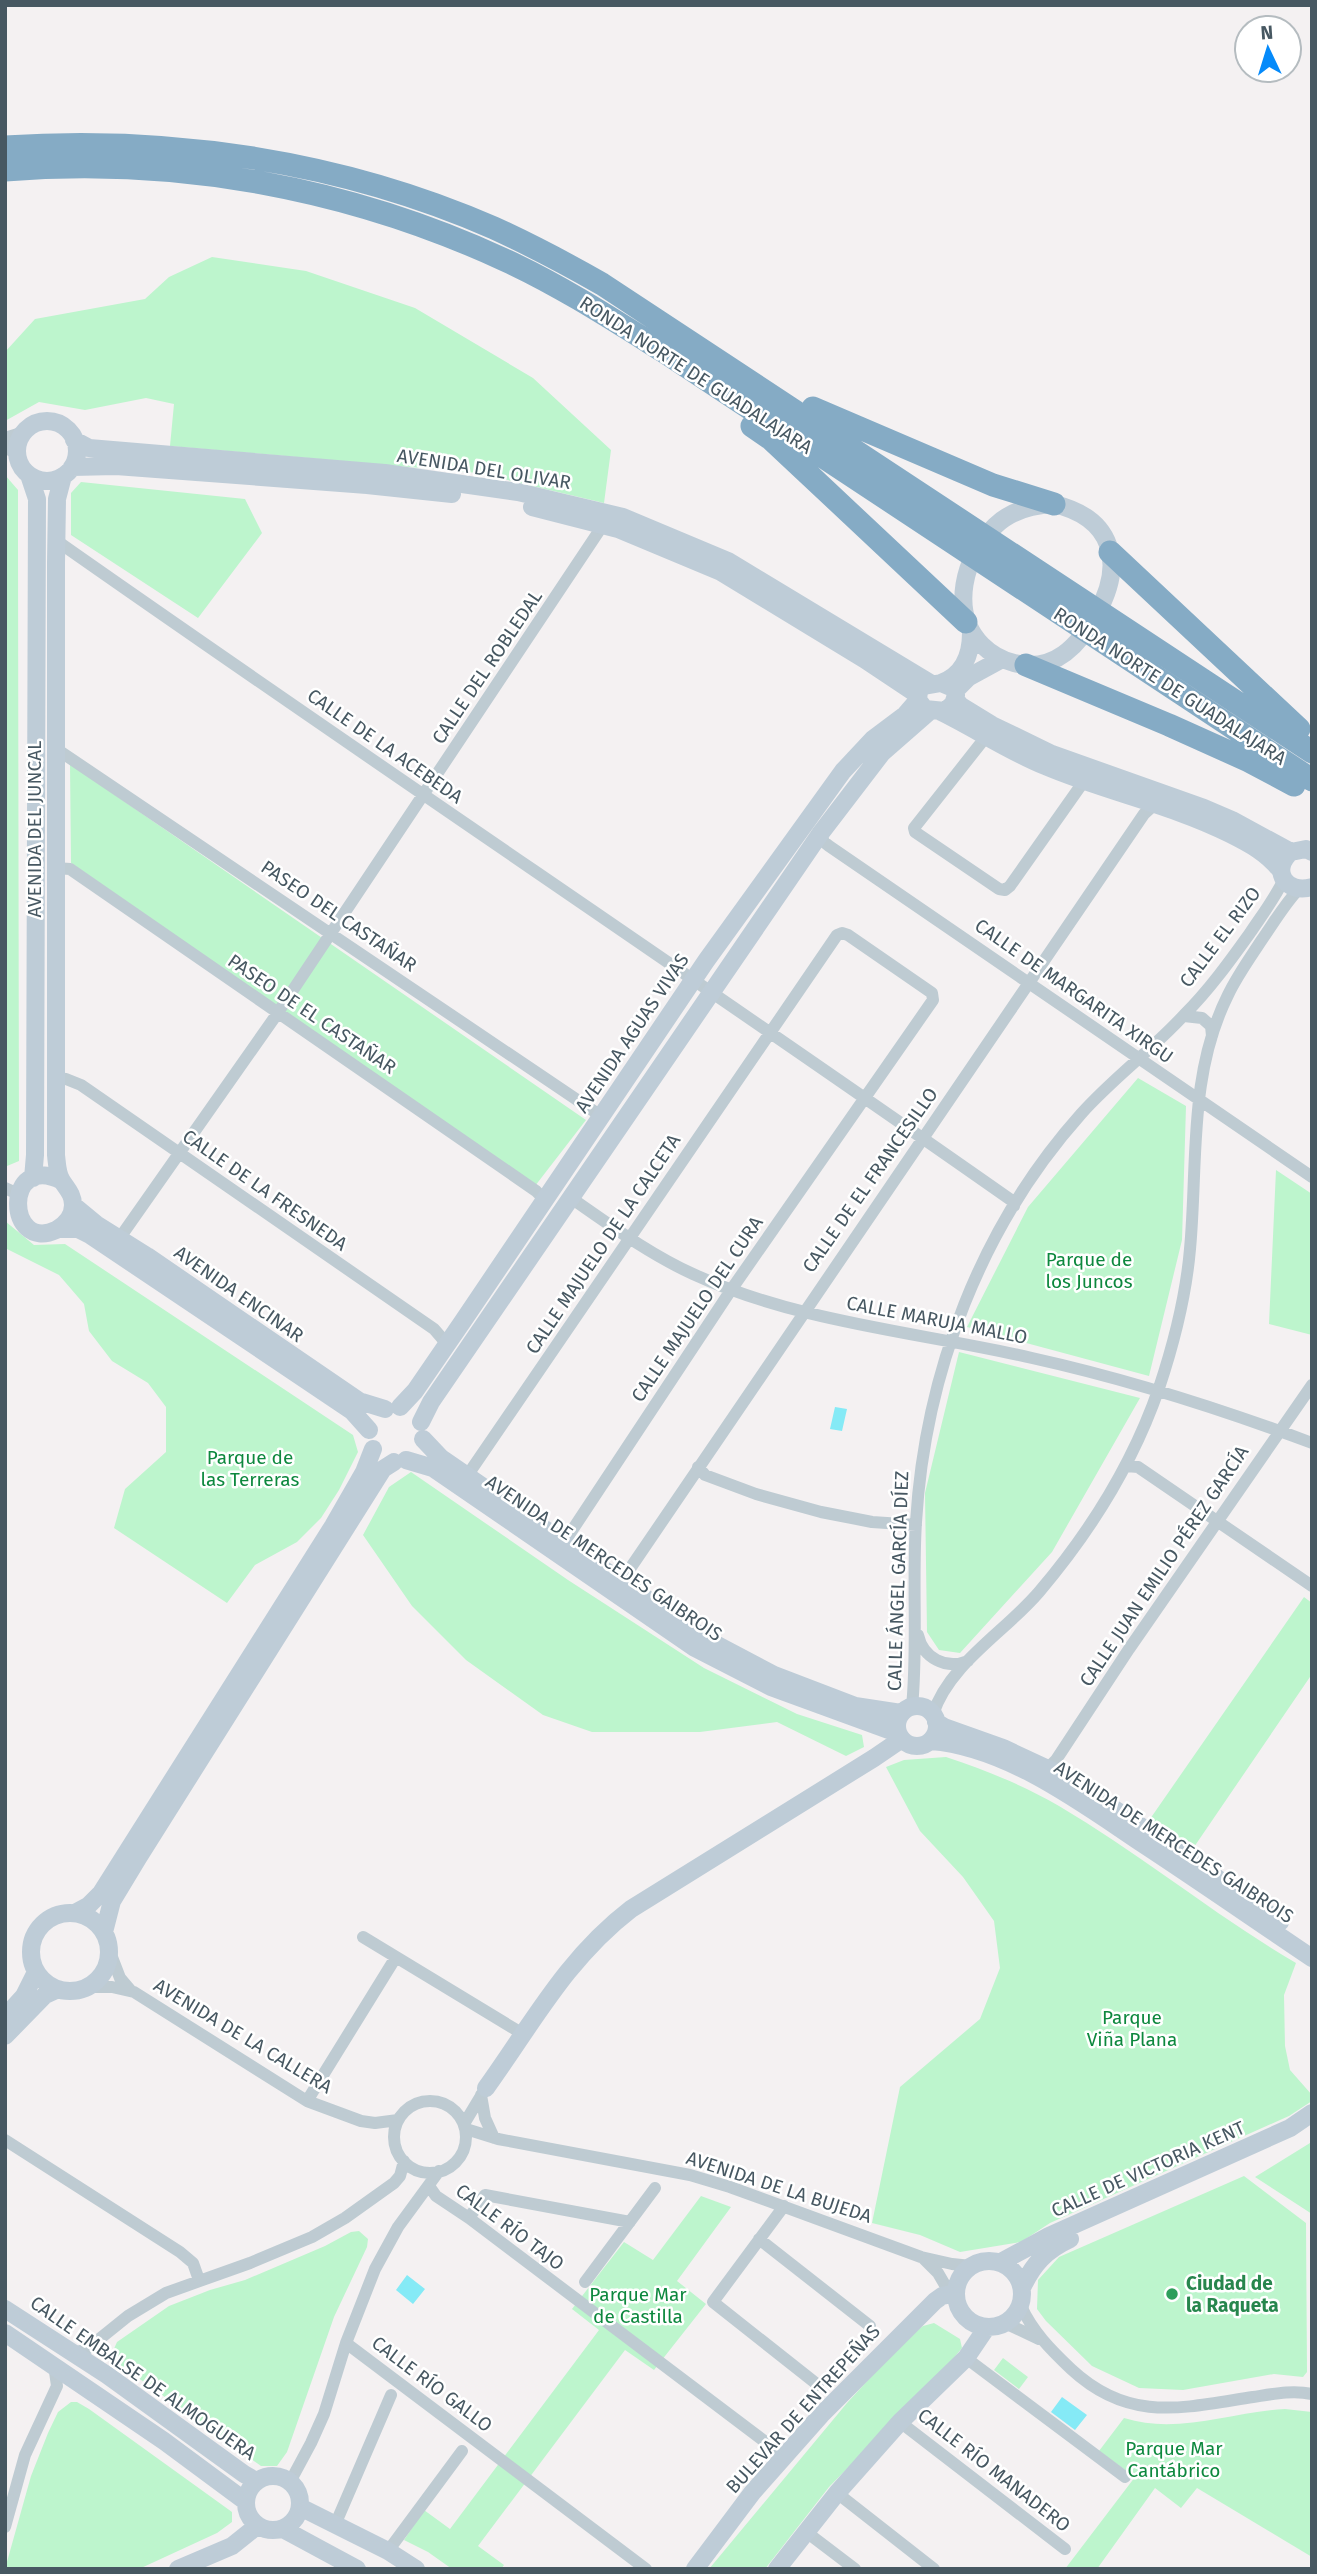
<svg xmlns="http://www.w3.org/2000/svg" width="1317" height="2574" font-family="'Fira Sans',sans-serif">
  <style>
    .green { fill: #bdf5cd }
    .water { fill: #85eaf6 }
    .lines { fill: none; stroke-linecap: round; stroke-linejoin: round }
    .street { stroke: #becbd2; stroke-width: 12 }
    .secondary { stroke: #beccd7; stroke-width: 18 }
    .highway { stroke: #85abc5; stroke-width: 23 }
    .leisure-dot { fill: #2e9e5b; stroke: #fff; stroke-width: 2.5 }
    .labels { text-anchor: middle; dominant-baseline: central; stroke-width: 5; stroke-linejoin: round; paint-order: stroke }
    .street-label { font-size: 19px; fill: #475862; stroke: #fff }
    .park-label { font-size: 19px; fill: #0d883e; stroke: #fff }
    .leisure-label { font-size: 19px; font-weight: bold; fill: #27864d; stroke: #fff; text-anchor: start }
  </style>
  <rect width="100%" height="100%" fill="#f4f1f2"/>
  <path class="green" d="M212 257 306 271 415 308 533 378 611 450 604 503 478 473 170 446 174 404 146 398 85 410 39 402 5 421V352L35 319 145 299 169 277Z
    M5 475 18 490V542L19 1161 7 1166Z
    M81 482 245 499 262 533 198 618 71 535V493Z
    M70 764 586 1120 535 1186 71 863Z
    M1138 1078 1186 1106 1182 1240 1149 1376 967 1327 1028 1207Z
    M1276 1170 1312 1194V1335L1269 1324Z
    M5 1221 34 1245 65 1244 353 1435 358 1452 339 1490 321 1518 297 1542 255 1565 227 1603 114 1528 125 1489 166 1452V1407L148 1383 112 1361 89 1331 84 1304 59 1275 5 1248Z
    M959 1352 1140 1398 1052 1552 960 1653 939 1650 927 1632 925 1493Z
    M411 1472 568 1580 704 1668 797 1714 862 1735 864 1747 846 1756 777 1722 700 1732H592L543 1715 466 1660 412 1606 363 1535 389 1487Z
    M1304 1597 1312 1603V1674L1192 1850 1150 1819Z
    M946 1757C985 1770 1023 1785 1059 1806 1141 1854 1214 1915 1296 1963L1284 1995 1285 2046 1290 2070 1312 2095V2101L1289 2116 1050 2223 1021 2242 960 2252 920 2235 872 2223 900 2087 980 2019 1000 1968 994 1921 963 1877 920 1831 886 1767 904 1760Z
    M1310 2143 1312 2144V2214L1255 2177Z
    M1244 2176 1306 2223 1307 2372 1303 2377 1274 2374 1183 2390 1139 2388 1092 2366 1046 2321 1037 2309 1038 2280 1059 2257Z
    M701 2196 731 2207 677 2281 706 2304 654 2370 625 2350 478 2546 504 2565 501 2569H452L428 2552 404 2540 424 2510 450 2529 599 2330 572 2309 624 2242 653 2260Z
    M359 2231 368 2239 367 2247 334 2317 287 2452 277 2466H261L116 2362 113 2351 117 2342 169 2306 210 2290 245 2280 325 2246 351 2232Z
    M934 2323 960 2339 962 2348 944 2370 829 2487 765 2569H709L847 2403 905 2340 923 2326Z
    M1003 2358 1028 2377 1019 2389 994 2370Z
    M71 2402H77L89 2409 232 2512V2522L217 2533 139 2569H5L31 2476 48 2433 58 2412Z
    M1285 2409 1312 2412V2557L1197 2488 1181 2508 1155 2488 1097 2569H1065L1135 2477 1099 2451 1124 2418C1177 2435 1231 2412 1285 2409Z"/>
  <path class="water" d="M835 1407 847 1409 842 1431 830 1429Z
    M407 2275 425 2289 413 2304 396 2290Z
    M1062 2397 1087 2415 1075 2430 1051 2412Z"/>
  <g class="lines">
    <path class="street" d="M5 438 24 432
      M5 447 17 454
      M57 541C373 763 695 978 1011 1200L1014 1206
      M983 736 981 743 914 828 915 832 999 889 1005 890 1010 886 1084 781
      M55 748 601 1116
      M820 834 824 842 829 846 1312 1177
      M55 868 70 869 536 1191 545 1200
      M1184 1016 1202 1018 1211 1026 1212 1036
      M55 1078 66 1079 81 1085 434 1329 447 1344
      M5 1188 18 1194
      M571 1198C610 1225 649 1254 693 1274 800 1323 919 1332 1032 1358 1127 1379 1221 1409 1312 1443
      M119 1239 277 1014 603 525
      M1126 1466 1138 1467 1312 1586
      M698 1467 705 1475 756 1494 821 1512 872 1522 916 1525
      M467 1476 837 935 842 933 848 935 932 993 933 1000 731 1290 569 1535 568 1546
      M624 1584 627 1573 1144 814 1156 803
      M918 1635C923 1658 946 1670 968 1661
      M912 1707C918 1646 912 1584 916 1522 925 1373 981 1226 1081 1114 1113 1078 1152 1050 1184 1015 1209 990 1230 961 1250 933 1262 915 1275 898 1284 879
      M933 1714C950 1663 1005 1632 1039 1592 1090 1532 1133 1463 1159 1388 1174 1343 1186 1296 1190 1249 1198 1163 1188 1075 1228 995 1237 976 1250 958 1261 941 1273 924 1284 905 1298 890
      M1048 1768 1056 1760 1129 1649 1312 1385
      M363 1937 523 2034
      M110 1952 120 1978 131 1991
      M87 1987H112L134 1992 307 2101 361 2121 375 2123 398 2120
      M481 2095 485 2118 494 2138
      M307 2101 396 1957
      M394 2137a36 36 0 1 1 72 0a36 36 0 1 1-72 0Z
      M464 2124 482 2094
      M466 2129 498 2139 690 2175 730 2187 921 2257 952 2264 971 2266
      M5 2140 180 2252 193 2263 199 2280
      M429 2186 436 2196 469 2218 784 2456
      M784 2206 713 2302 818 2385
      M469 2218 485 2195 630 2222
      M759 2239 870 2326
      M924 2259 938 2273 945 2285 956 2288
      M585 2282 655 2188
      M1021 2306C1032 2331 1051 2350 1071 2369 1129 2423 1182 2408 1253 2397 1273 2394 1292 2390 1312 2394
      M1005 2323 1039 2339
      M346 2343 646 2569
      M74 2353 87 2349 128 2316 166 2293 250 2263 312 2237 345 2218 394 2183 400 2176 404 2161
      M966 2358 1125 2477
      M900 2422 1065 2549
      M290 2482 311 2443 324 2414 346 2343 375 2269 398 2227 439 2171
      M837 2493 934 2569
      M335 2525 391 2395
      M5 2527 25 2455 57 2386 54 2365
      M805 2531 855 2569
      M388 2551 462 2451"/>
    <path class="secondary" d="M17 451a30 30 0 1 1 60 0a30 30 0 1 1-60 0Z
      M74 440 89 448 385 473 518 492 623 517 728 561 930 683
      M72 467 116 466 367 485 452 494
      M29 475 37 499 35 1155 33 1178
      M1054 504C1113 518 1125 563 1097 613 1079 646 1054 673 1014 663 1002 660 991 654 982 645 949 612 964 556 995 526 1010 511 1033 505 1054 504Z
      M532 507 618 529 721 572 864 659 918 695
      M941 683C963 675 971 655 971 633
      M955 691 969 677 1002 659
      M955 699 961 706 992 725 1052 754 1204 808 1232 820 1291 852
      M941 712C976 729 1008 751 1045 766 1106 792 1170 804 1230 834 1250 844 1267 853 1281 871
      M1312 852 1306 849 1291 852C1270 870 1286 895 1312 887
      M62 1181C3 1151 6 1253 56 1230 65 1225 73 1216 73 1205 73 1194 67 1189 62 1181 57 1174 57 1163 56 1155V563L57 499 63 476
      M73 1205 96 1224 147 1256 359 1401 385 1409
      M59 1229H78L90 1235 352 1411 369 1430
      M400 1407 415 1391 463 1321 706 961 843 771 873 739 905 715 918 700 919 691 924 686 941 683 953 688 956 695 953 704 945 711 925 709 918 700
      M421 1422 431 1402 820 834 882 753 930 711
      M423 1439 441 1458 702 1637 774 1675 855 1706 901 1713
      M406 1460 433 1468 695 1648 771 1687 897 1733
      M897 1726a20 20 0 1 1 40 0a20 20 0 1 1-40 0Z
      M936 1722 944 1727 1003 1748 1065 1777 1165 1842 1280 1922
      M931 1741C1006 1747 1079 1801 1140 1842 1198 1880 1254 1919 1312 1958
      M31 1952a39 39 0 1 1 78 0a39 39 0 1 1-78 0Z
      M75 1913 88 1906 101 1893 333 1526 364 1472 373 1449
      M104 1932 112 1901 138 1858 383 1469 394 1462
      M5 2017 24 1996 36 1972
      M5 2036 45 1995 58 1989
      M486 2088C532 2024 567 1958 631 1909L874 1758 896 1743 899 1737
      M956 2294a33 33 0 1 1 66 0a33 33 0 1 1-66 0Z
      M1001 2262 1049 2236 1290 2128 1312 2113
      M1022 2288C1033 2264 1046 2250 1070 2239
      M5 2309 107 2375 244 2474 256 2481
      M5 2333 164 2441 245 2501
      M246 2503a27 27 0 1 1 54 0a27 27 0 1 1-54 0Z
      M300 2507 388 2551 416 2569
      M283 2529 357 2569
      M178 2569 232 2546 257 2526
      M695 2569 752 2493 821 2415 935 2301 942 2296 956 2293
      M777 2569 837 2493 900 2422 966 2358 987 2327"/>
    <path class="highway" d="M5 147C171 136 341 161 494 228 531 245 567 264 602 284L1312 752
      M5 170C177 156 350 188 507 261 561 286 612 319 663 351L1312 780
      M813 408 993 485 1054 504
      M752 426 771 439 966 622
      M1110 552 1299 729
      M1026 665 1169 725 1249 761 1294 785"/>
  </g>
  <circle class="leisure-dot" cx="1172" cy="2294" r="7"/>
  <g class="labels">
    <g class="street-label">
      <text transform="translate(696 375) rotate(33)">RONDA NORTE DE GUADALAJARA</text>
      <text transform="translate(484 469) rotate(9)">AVENIDA DEL OLIVAR</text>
      <text transform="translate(487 667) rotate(-56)">CALLE DEL ROBLEDAL</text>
      <text transform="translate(1170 686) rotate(33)">RONDA NORTE DE GUADALAJARA</text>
      <text transform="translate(385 746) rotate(35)">CALLE DE LA ACEBEDA</text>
      <text transform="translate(34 829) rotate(-90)">AVENIDA DEL JUNCAL</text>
      <text transform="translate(339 916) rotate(34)">PASEO DEL CASTAÑAR</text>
      <text transform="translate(1220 937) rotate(-53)">CALLE EL RIZO</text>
      <text transform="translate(1074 991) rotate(35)">CALLE DE MARGARITA XIRGU</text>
      <text transform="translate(312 1014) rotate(34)">PASEO DE EL CASTAÑAR</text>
      <text transform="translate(632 1033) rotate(-56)">AVENIDA AGUAS VIVAS</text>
      <text transform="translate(870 1180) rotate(-55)">CALLE DE EL FRANCESILLO</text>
      <text transform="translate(265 1190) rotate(35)">CALLE DE LA FRESNEDA</text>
      <text transform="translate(603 1244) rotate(-56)">CALLE MAJUELO DE LA CALCETA</text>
      <text transform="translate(239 1294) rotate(35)">AVENIDA ENCINAR</text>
      <text transform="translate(697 1309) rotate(-56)">CALLE MAJUELO DEL CURA</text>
      <text transform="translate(937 1320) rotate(11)">CALLE MARUJA MALLO</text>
      <text transform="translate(604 1558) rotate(34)">AVENIDA DE MERCEDES GAIBROIS</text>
      <text transform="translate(1164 1566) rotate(-56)">CALLE JUAN EMILIO PÉREZ GARCÍA</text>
      <text transform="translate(898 1581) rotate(-88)">CALLE ÁNGEL GARCÍA DÍEZ</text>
      <text transform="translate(1174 1842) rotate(33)">AVENIDA DE MERCEDES GAIBROIS</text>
      <text transform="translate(243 2036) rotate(31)">AVENIDA DE LA CALLERA</text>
      <text transform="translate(1148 2169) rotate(-24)">CALLE DE VICTORIA KENT</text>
      <text transform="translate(779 2187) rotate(18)">AVENIDA DE LA BUJEDA</text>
      <text transform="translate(510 2227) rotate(37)">CALLE RÍO TAJO</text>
      <text transform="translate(143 2378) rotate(35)">CALLE EMBALSE DE ALMOGUERA</text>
      <text transform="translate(432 2384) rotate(37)">CALLE RÍO GALLO</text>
      <text transform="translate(803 2409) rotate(-48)">BULEVAR DE ENTREPEÑAS</text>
      <text transform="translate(994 2470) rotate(38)">CALLE RÍO MANADERO</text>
    </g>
    <g class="park-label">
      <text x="1089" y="1259">Parque de<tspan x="1089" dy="22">los Juncos</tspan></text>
      <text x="250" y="1457">Parque de<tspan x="250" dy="22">las Terreras</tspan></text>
      <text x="1132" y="2017">Parque<tspan x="1132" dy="22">Viña Plana</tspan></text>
      <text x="638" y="2294">Parque Mar<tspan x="638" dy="22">de Castilla</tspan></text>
      <text x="1174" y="2448">Parque Mar<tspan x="1174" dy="22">Cantábrico</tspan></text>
    </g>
    <g class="leisure-label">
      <text x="1186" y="2283">Ciudad de<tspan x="1186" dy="22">la Raqueta</tspan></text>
    </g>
  </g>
  <rect width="1317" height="2574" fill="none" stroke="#475862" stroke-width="14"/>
  <g transform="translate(1268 49) rotate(356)"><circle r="33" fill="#ffffff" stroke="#b5bcc0" stroke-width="2"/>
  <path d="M0-5L12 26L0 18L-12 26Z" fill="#058afa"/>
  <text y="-10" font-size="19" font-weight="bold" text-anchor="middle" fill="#475862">N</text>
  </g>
</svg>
